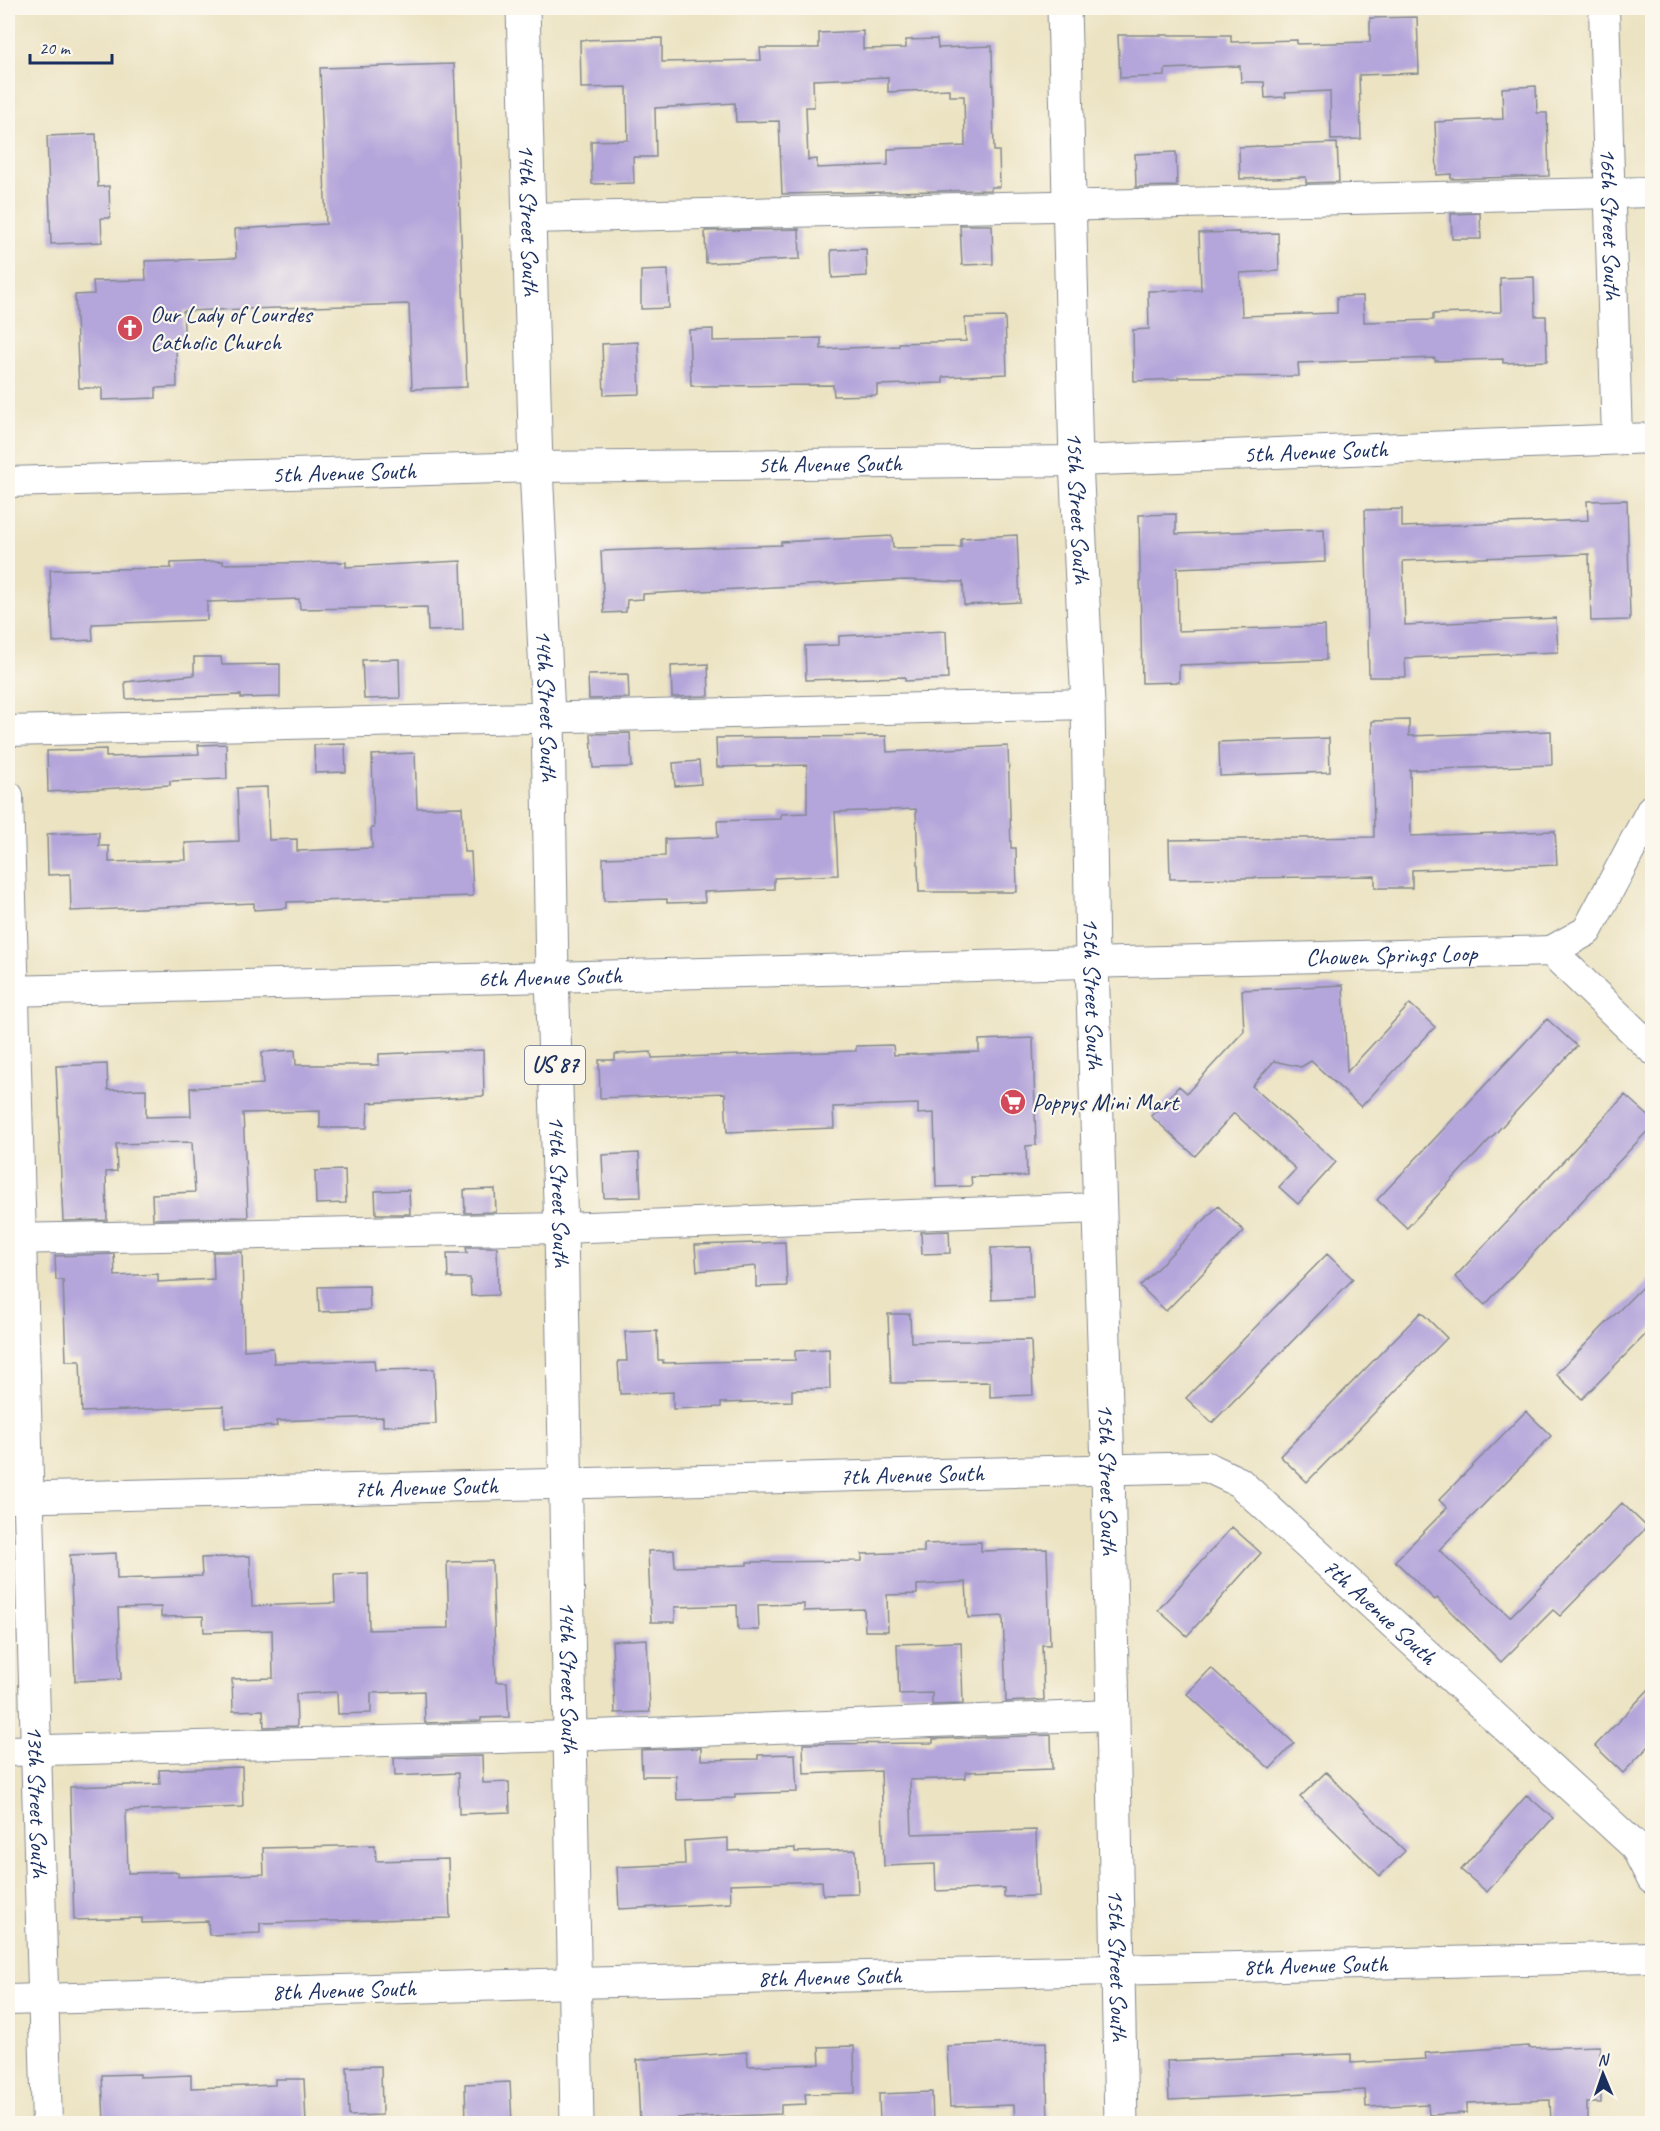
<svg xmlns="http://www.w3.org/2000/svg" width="1660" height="2131" font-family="Caveat,sans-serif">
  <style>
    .building { fill: #b4a5da; fill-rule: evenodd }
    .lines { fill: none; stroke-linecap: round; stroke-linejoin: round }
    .minor-casing { stroke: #848990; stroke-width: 32 }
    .major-casing { stroke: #848990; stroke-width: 35 }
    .minor { stroke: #fff; stroke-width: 30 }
    .major { stroke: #fff; stroke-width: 33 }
    .labels { text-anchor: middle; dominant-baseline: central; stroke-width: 4.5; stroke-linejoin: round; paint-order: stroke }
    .shield { fill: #fbf7ec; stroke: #5e6b89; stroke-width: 1.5 }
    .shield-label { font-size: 22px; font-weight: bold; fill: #1b2f5e }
    .street-label { font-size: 24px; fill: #1b2f5e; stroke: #fbf7ec }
    .poi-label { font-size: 24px; fill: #1b2f5e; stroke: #fbf7ec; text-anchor: start }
  </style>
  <rect width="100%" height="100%" fill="#fbf7ec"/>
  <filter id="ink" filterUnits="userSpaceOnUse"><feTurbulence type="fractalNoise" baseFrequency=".0167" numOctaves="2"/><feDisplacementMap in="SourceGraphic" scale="12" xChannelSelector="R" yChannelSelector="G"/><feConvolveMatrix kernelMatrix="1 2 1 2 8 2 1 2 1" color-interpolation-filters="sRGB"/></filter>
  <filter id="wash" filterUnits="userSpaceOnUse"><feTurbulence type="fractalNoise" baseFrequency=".008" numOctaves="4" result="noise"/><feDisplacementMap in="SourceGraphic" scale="24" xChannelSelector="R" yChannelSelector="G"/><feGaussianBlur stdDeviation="1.35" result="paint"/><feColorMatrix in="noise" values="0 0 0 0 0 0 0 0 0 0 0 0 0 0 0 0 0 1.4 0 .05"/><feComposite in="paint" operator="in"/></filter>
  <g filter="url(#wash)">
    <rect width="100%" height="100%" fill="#ece3c2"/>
    <g id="blocks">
      <path class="building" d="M1417 17 1419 73 1359 75 1361 139 1331 140 1330 91 1285 93 1286 97 1265 98 1264 82H1241L1240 66 1165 69V76L1120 78 1118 35H1231V42L1297 40V44L1370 42V18Z
        M863 31V49L906 48V40L937 39 938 48 992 46 994 151H999L1000 187H991V190L782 194 779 121 736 122 735 103 655 108 656 157H633L634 183 592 184 591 141 628 140 627 87 581 88 580 40 662 38V62L761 60 760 48H819V33ZM888 77V92L949 89V96H964L965 146 888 149V165L817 168V159L808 160 806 107H814L813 80Z
        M454 64 467 387 412 389 409 304 183 311 185 345 176 346 177 387 156 388V398L102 400V388H79L75 295 94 294 93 281 146 280 145 261 236 258 235 229 326 224 320 68Z
        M1536 86 1537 113H1547L1549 176 1451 179V174L1437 175 1435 122 1503 119 1502 88Z
        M96 134 98 187 109 186 110 218H101L102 242 51 244 47 136Z
        M1337 143 1339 182 1306 183V177L1240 179 1239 147Z
        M1176 152 1177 186 1136 187 1135 154Z
        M1480 213 1481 239H1452L1451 214Z
        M960 225H992L993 264 962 265Z
        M799 229 800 259 706 263 705 231Z
        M1239 232V234L1278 233 1279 271 1240 273 1242 316 1337 313V297L1363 296 1364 322 1433 320V314L1501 312 1500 278 1534 277 1535 316H1546L1547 361 1503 363V359L1435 361V358L1298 363 1299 376 1178 377V379L1134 381 1133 330 1149 329 1148 291 1201 290 1199 233Z
        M866 249 867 276 832 278 831 250Z
        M668 270 669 308 641 309V271Z
        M1005 317 1007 374 943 377V383L877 385V395L834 396 833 385 691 386 689 330 713 329V341L821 338V349L899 346V343L966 341 965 318Z
        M638 342 640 394 604 395 602 344Z
        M1627 500 1630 620 1591 621 1589 554 1403 561 1405 625 1556 618 1558 652 1405 658 1406 677H1369L1365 510 1402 509V527L1588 520 1587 501Z
        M1176 514V534L1324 529 1325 562 1177 568 1178 631 1325 626 1326 660 1179 665V682L1142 683 1139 515Z
        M1017 535 1020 602 964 605 963 582 905 580 643 594V599L627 600 626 612 604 613 601 551 781 545V542L892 536 893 548 961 547V538Z
        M223 561V564L346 562V567L461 561 463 630 428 631 427 607 300 609 299 599 207 602V620L92 624 93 640 53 642 50 570 171 568V563Z
        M946 631 948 679 905 681V677L806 680 805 646 839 645V636Z
        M194 657H221L222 665 280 664V697L241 698V695L126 699 125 682 194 675Z
        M399 659 400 698 364 699 362 660Z
        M708 664 709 696 672 697 671 666Z
        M628 674 629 698 589 699 588 675Z
        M1409 720V736L1551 731 1552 765 1410 770 1411 836 1555 831 1557 865 1412 870V888H1375V876L1170 879 1169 840 1374 837 1372 721Z
        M630 733 632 767 593 768 591 734Z
        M886 736 887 752 1008 746 1011 848H1016L1017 892H919L916 809 835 812 838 875 774 878V889L704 892 705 902 667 903V899L604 901 603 858 665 856V839L718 837 717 821 781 819V814L807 813V765L717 767 716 738Z
        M1329 738 1330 772 1220 776 1219 742Z
        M226 744 227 779 170 781V785L48 792 47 751 106 749V757L199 754 198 745Z
        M345 744 346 772 315 773 314 745Z
        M415 753 417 808 462 807 464 852H471L473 896 287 902V908L254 910V903L71 911 70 874 48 875 47 834 99 832V846H109V862L186 860 185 843 239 841 237 788 267 787 269 840 297 839V851L372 848 371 828H374L372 755Z
        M699 761 701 784 675 786 673 763Z
        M1343 985 1347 1072 1410 1004 1435 1027 1361 1107 1311 1061 1301 1067 1274 1061 1252 1086 1336 1162 1298 1204 1279 1187 1296 1169 1234 1113 1195 1156 1151 1116 1179 1086 1187 1093 1244 1031 1242 990Z
        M1547 1019 1577 1046 1407 1228 1377 1200Z
        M1033 1038 1036 1145 1026 1146 1027 1176 971 1177 972 1186 936 1187 934 1113 918 1114V1104L833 1107 834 1128 727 1132 725 1093 600 1098 599 1060H615V1054L651 1052 652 1058 856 1051V1046L893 1045 894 1055 979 1052V1040Z
        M295 1050 296 1065H379V1054L483 1050 484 1096 368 1103 367 1128H320V1111L243 1113 248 1217 153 1219 152 1194 195 1192 192 1142 116 1144 117 1171 106 1172 107 1220 63 1221 56 1066 107 1064 108 1090 146 1089V1117L191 1116 190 1088 263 1084 262 1052Z
        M1625 1095 1653 1120V1125L1485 1305 1455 1277Z
        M639 1153 641 1197 604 1198 602 1155Z
        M345 1170 346 1203 316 1204 315 1171Z
        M495 1189 496 1212 465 1213 464 1190Z
        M409 1190 410 1214H376L375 1191Z
        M1218 1206 1244 1231 1166 1311 1140 1286Z
        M949 1231 950 1253 922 1254 921 1232Z
        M785 1242 787 1286 756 1287V1266L697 1271 695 1245Z
        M466 1247H497L498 1295 471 1296 470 1278H448L447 1253H467Z
        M1031 1247 1033 1298 992 1300 991 1248Z
        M213 1252H242L244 1350 273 1348 274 1363 374 1360 375 1370 434 1369 436 1424 383 1426V1417L276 1421 277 1426 225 1428 224 1406 82 1412 80 1361H66L63 1280H56L55 1256 114 1254 115 1276 158 1274V1282L214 1279Z
        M1327 1254 1353 1279 1212 1423 1186 1398Z
        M1653 1276V1327L1582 1399 1556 1374Z
        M369 1286 370 1310 319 1312 318 1287Z
        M1421 1312 1447 1338 1307 1482 1280 1456Z
        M888 1314H910L911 1342 1031 1340 1033 1395 990 1397V1382L891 1383Z
        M657 1331 658 1360H663V1363L795 1360V1351L829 1349 830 1389 792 1390V1401L721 1403V1407L673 1409V1392L620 1394 618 1361H627L625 1332Z
        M1526 1411 1551 1436 1439 1550 1510 1617 1622 1503 1647 1527 1560 1616 1553 1610 1501 1662 1437 1598 1435 1600 1395 1561 1447 1508 1439 1500Z
        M1232 1527 1261 1553 1187 1636 1158 1610Z
        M981 1542V1551L1047 1549 1050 1645H1042L1044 1700 1006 1702 1003 1616 968 1618 966 1582 917 1585V1594L887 1595 888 1631H865L864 1609 804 1611V1604L758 1605 759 1630H738L737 1605 675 1607V1622H651L648 1551 674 1550 675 1567 747 1565V1562L862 1561V1554L924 1552V1544Z
        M116 1553 117 1579 202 1576 201 1558 250 1556 252 1606 335 1603 334 1574 368 1573 369 1630 449 1628 447 1562 492 1561 496 1682H507L509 1717 481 1718V1721L425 1723 424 1691 371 1693V1713L338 1714 337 1692 296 1694 297 1726 264 1727 263 1710 233 1711 232 1679 273 1678 272 1630 204 1632 203 1616 161 1617V1607L118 1608 121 1679 75 1681 70 1555Z
        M647 1639 650 1712 615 1713 612 1641Z
        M961 1642 963 1704 932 1705V1693L899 1694 897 1644Z
        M1211 1668 1294 1743 1270 1769 1187 1694Z
        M1653 1685V1742L1623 1773 1595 1746Z
        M1051 1735 1052 1769 966 1772V1778L910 1780 912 1834 1036 1830 1038 1896 1004 1897V1888L936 1891 935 1864 884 1866 881 1771 804 1774 803 1744 933 1743V1739Z
        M701 1748V1760L758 1759V1755L795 1754 797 1792 735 1794V1798L677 1800 676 1776H642L641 1750Z
        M482 1756 483 1783 509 1782 510 1812 459 1814 458 1773 395 1776 394 1758Z
        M242 1767 243 1807 126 1811 128 1873 178 1872V1877L264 1874 263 1848 375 1845 376 1861 448 1859 450 1918 260 1923V1933L209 1935 208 1921 142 1923V1918L74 1920 70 1787 160 1784 159 1770Z
        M1326 1772 1405 1851 1380 1876 1300 1797Z
        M1527 1795 1553 1818 1487 1892 1461 1870Z
        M728 1838V1851L795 1848V1852L856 1850 858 1894 823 1895 822 1881 730 1884 731 1903 619 1909 617 1867 685 1864 684 1841Z
        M1046 2042 1048 2124H1015L1014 2105 950 2107 947 2046Z
        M854 2046 855 2093 805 2094 806 2104 781 2105V2114L677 2118V2124H640L637 2060 747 2052 748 2066 820 2064 819 2047Z
        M1529 2046V2048L1600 2046 1601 2103H1587V2124H1551L1550 2100 1467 2103V2113L1429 2115 1428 2104 1366 2107 1365 2090 1169 2100 1167 2061 1351 2054V2063L1426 2059 1425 2053Z
        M381 2066 382 2115 349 2116 347 2067Z
        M140 2074V2077L191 2075V2088L275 2085V2079H304L306 2124H104L102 2075Z
        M510 2082 512 2124H466L465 2084Z
        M932 2092 933 2124H880L879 2094Z"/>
    </g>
  </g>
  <g filter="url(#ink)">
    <use href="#blocks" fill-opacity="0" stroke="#848990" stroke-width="1.5"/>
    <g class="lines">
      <g class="minor-casing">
        <g id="minor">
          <path id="s1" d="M1604 8 1617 439"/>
          <path d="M529 218 1652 192"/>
          <path id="s2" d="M8 482 536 467 1076 461 1652 438"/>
          <path d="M8 731 1088 704"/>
          <path id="s3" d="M8 796 47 2124"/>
          <path d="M1551 951 1587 931 1652 809"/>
          <path id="s4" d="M8 991 1551 951 1652 1049"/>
          <path d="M8 1239 561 1228 1099 1208"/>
          <path id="s5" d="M8 1498 1207 1467 1239 1482 1635 1846 1652 1879"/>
          <path d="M8 1751 570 1736 1112 1715"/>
          <path id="s6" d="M8 2000 574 1983 1652 1957"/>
        </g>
      </g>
      <g class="major-casing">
        <g id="major">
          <path id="s7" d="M523 8 536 467 548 716 552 977 561 1228 577 2124"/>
          <path id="s8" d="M1064 8 1076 461 1088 704 1092 962 1108 1468 1121 2124"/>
        </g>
      </g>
      <use href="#minor" class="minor"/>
      <use href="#major" class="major"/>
    </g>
  </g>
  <defs>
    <g id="church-disc" transform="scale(1.35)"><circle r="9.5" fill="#d1495b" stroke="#fbf7ec"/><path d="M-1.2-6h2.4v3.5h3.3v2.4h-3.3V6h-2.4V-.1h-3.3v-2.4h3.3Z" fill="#fff"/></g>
    <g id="supermarket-disc" transform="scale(1.35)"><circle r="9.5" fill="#d1495b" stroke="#fbf7ec"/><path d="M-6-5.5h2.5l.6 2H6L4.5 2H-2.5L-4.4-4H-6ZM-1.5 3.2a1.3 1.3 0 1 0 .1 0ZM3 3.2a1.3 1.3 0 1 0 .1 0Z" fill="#fff"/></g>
  </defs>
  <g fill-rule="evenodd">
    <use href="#church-disc" x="130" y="328"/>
    <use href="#supermarket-disc" x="1013" y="1102"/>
  </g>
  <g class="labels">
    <rect class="shield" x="525" y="1046" width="60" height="38" rx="4.5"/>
    <g class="shield-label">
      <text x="555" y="1065">US 87</text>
    </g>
    <g class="street-label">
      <text stroke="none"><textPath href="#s7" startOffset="212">14th Street South</textPath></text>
      <text stroke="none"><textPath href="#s1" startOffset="216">16th Street South</textPath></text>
      <text stroke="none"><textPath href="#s2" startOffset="1308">5th Avenue South</textPath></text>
      <text stroke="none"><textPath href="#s2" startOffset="822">5th Avenue South</textPath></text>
      <text stroke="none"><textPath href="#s2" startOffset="336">5th Avenue South</textPath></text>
      <text stroke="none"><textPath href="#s8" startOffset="500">15th Street South</textPath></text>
      <text stroke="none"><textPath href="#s7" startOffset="698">14th Street South</textPath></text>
      <text stroke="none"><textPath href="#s4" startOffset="1384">Chowen Springs Loop</textPath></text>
      <text stroke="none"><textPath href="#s4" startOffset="542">6th Avenue South</textPath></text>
      <text stroke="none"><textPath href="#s8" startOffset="986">15th Street South</textPath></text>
      <text stroke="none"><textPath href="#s7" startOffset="1184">14th Street South</textPath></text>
      <text stroke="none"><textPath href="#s5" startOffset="904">7th Avenue South</textPath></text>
      <text stroke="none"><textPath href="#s8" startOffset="1472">15th Street South</textPath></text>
      <text stroke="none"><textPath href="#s5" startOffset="418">7th Avenue South</textPath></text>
      <text stroke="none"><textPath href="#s5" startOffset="1426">7th Avenue South</textPath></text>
      <text stroke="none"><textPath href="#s7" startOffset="1670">14th Street South</textPath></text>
      <text stroke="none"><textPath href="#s3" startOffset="1006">13th Street South</textPath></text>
      <text stroke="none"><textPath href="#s8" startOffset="1958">15th Street South</textPath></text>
      <text stroke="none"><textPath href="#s6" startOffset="1308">8th Avenue South</textPath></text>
      <text stroke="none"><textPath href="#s6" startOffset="822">8th Avenue South</textPath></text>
      <text stroke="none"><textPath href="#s6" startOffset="336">8th Avenue South</textPath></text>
    </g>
    <g class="poi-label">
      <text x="150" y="314">Our Lady of Lourdes<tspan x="150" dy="28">Catholic Church</tspan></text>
      <text x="1032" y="1102">Poppys Mini Mart</text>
    </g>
  </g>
  <rect width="1660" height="2131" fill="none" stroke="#fbf7ec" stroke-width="30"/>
  <g transform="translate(1603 2074) rotate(358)" stroke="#fbf7ec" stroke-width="4.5" paint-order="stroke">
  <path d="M0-4.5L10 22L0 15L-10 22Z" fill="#1b2f5e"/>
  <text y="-9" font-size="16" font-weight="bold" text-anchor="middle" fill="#1b2f5e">N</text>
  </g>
  <path d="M30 54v9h82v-9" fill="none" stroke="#1b2f5e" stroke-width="3"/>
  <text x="39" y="54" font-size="18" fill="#1b2f5e" stroke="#fbf7ec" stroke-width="4.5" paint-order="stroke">20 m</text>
</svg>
